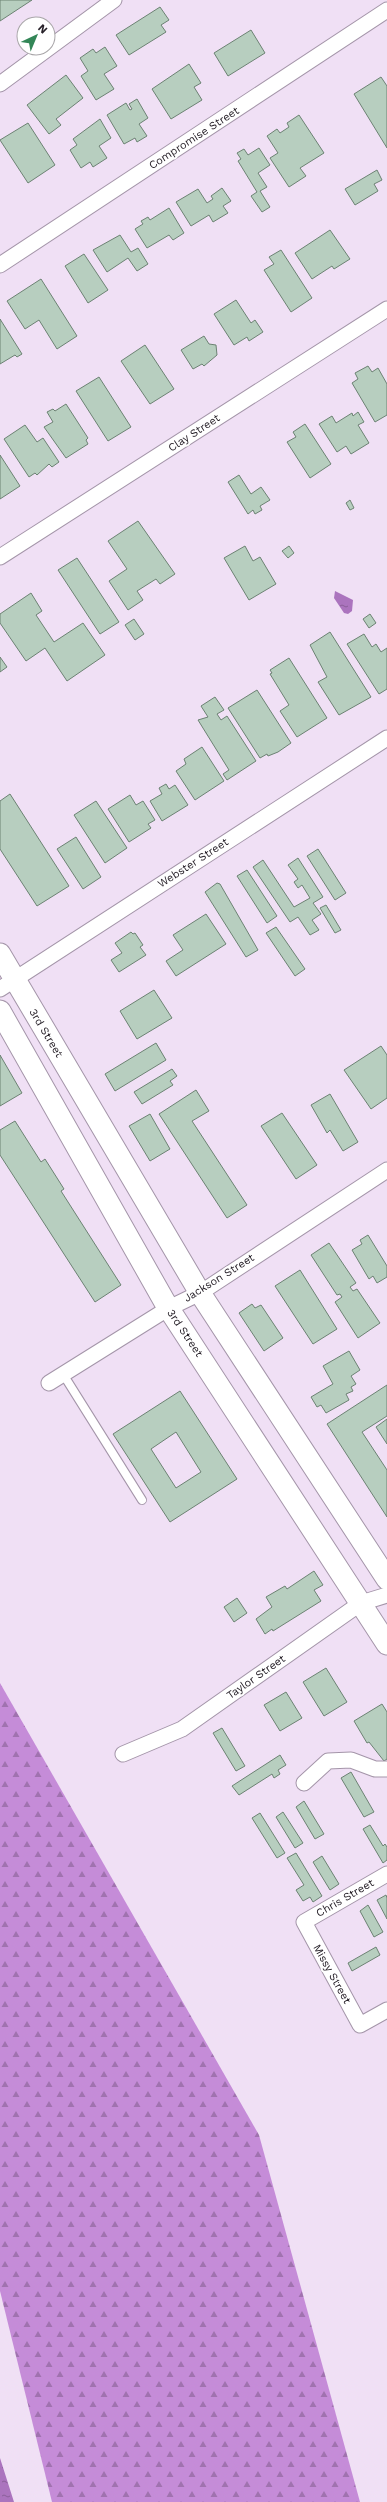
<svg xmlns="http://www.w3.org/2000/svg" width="387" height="2502" font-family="'Work Sans',sans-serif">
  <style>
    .forest { fill: url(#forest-firs) }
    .water { fill: url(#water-ripples) }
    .building { fill: #b7cebf; stroke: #6c8273; fill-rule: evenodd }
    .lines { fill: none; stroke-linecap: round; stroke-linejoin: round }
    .service-casing { stroke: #a495a9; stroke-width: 10 }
    .minor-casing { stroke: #a495a9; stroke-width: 17 }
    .secondary-casing { stroke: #a495a9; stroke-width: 23 }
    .service { stroke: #fff; stroke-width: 8 }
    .minor { stroke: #fff; stroke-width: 15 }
    .secondary { stroke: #fff; stroke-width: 21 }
    .labels { text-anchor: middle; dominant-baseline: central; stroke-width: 4; stroke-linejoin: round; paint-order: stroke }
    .street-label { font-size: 11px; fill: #272129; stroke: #fff }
  </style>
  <defs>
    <pattern id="forest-firs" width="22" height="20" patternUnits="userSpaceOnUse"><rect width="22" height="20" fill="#c58cd8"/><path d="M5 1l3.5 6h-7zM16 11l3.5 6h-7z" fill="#a072af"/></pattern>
    <pattern id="water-ripples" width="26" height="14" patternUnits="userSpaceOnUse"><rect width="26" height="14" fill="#ab74be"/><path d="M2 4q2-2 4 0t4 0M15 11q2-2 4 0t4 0" fill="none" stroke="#8b5f9a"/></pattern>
  </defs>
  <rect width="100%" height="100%" fill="#f0e0f5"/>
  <path class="forest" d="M0 1683 259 2135 360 2502H52L0 2291Z"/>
  <path class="water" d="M335 591 353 600 352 611 348 614 344 613 334 598Z
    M0 2458 14 2502H0Z"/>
  <path class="building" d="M0 0H32L0 21Z
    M160 7 169 20 161 25 166 32 129 55 116 35Z
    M251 30 265 53 228 76 214 53Z
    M105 47 117 66 104 74 114 89 96 100 81 76 88 71 80 58 93 49 96 53Z
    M189 64 201 83 194 87 202 100 171 119 152 89Z
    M66 75 83 98 56 119 61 125 49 134 27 105Z
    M381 77 387 86V148L354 94Z
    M137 99 148 118 139 124 147 136 137 142 135 138 124 144 107 115 126 103 130 110 132 109 129 104Z
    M299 115 324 153 300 168 306 176 289 187 270 158 278 153 267 136 277 129 280 133 289 127 287 123Z
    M100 119 111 138 99 146 107 158 93 167 90 162 81 168 70 150 77 145 73 139Z
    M28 123 55 165 28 183 0 140Z
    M259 148 270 165 258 173 267 187 260 191 270 207 262 212 251 196 257 192 238 161 241 159 237 153 244 149 248 155Z
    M377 170 382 180 374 184 378 191 355 205 345 189Z
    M222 188 231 201 223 206 228 213 213 222 209 215 191 226 176 202 198 189 207 203 213 199 211 196Z
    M169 208 184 233 173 240 169 235 147 248 135 229 143 224 141 221 148 217 150 220Z
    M330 230 350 259 334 269 332 266 312 279 295 253Z
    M120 235 131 252 138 248 148 264 137 271 128 258 107 272 93 250Z
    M281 250 312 298 291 312 264 270 274 264 269 257Z
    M84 254 108 290 88 303 65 266Z
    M41 279 77 336 57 349 39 320 25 329 7 301Z
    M236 300 251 323 255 320 263 332 249 341 247 337 234 345 214 314Z
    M0 319 22 354 17 357 15 355 0 364Z
    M204 336 209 344 216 345 217 355 204 366 202 364 193 369 181 350Z
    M145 345 174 389 150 404 121 361Z
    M368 366 372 372 378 368 387 384V415L375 422 352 383 358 379 355 373Z
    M99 377 131 427 108 441 76 391Z
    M66 404 88 438 86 440 88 444 66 458 44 427 53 422 47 412 53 409 55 411Z
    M358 412 364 422 358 425 369 443 351 454 346 446 337 452 319 424 332 416 336 423 352 413 353 416Z
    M305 424 331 464 310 478 287 442 296 437 293 432Z
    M25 425 37 442 43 438 59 462 52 467 49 464 37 475 35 473 29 477 4 439Z
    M0 455 20 486 0 499Z
    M239 475 251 494 261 487 270 500 260 506 262 510 255 514 253 510 248 514 228 482Z
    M350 500 354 508 350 510 346 503Z
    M138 521 175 574 160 584 156 579 137 591 143 600 128 610 109 581 127 569 108 541Z
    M245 546 253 561 260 557 276 584 249 600 224 558Z
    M289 546 294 553 288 558 282 551Z
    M77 558 119 622 100 634 58 570Z
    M31 593 42 611 36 615 54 642 83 623 105 655 67 681 45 648 26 661 0 623V614Z
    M370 614 376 623 369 628 363 619Z
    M134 619 144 634 135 640 125 625Z
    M330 632 371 697 339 715 318 682 327 677 310 645Z
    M364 634 372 647 376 644 381 652 387 648V689L379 694 347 644Z
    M0 657 7 667 0 672Z
    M289 658 327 718 297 737 280 711 289 705 270 674 272 673 270 670Z
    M257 690 291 743 278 752 268 756 267 754 260 758 228 708Z
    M215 697 224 710 217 714 221 720 227 716 256 761 227 780 223 774 229 770 198 720 208 717 201 706Z
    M202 747 224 781 195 800 176 771 186 764 184 759Z
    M166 784 169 789 175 785 188 805 162 821 150 801 162 794 159 788Z
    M10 794 69 886 37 906 0 849V801Z
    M130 795 136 805 143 801 155 820 148 824 151 828 129 842 108 809Z
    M96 801 127 848 105 863 74 815Z
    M76 837 101 877 83 889 57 849Z
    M318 849 346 893 335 900 307 856Z
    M298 858 323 897 313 903 321 914 312 920 319 930 310 935 298 917 290 922 253 867 263 860 294 907 310 898 302 885 298 888 294 882 298 879 288 865Z
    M247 870 277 916 267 923 237 876Z
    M217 883 220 884 258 950 246 957 205 892Z
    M326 905 341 930 335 933 320 908Z
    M206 914 226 944 176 976 166 961 183 950 173 935Z
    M276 927 305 969 295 976 266 933Z
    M131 932 133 934 135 933 143 945 140 947 146 955 119 972 111 960 122 953 115 943Z
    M154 990 172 1018 137 1039 120 1011Z
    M156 1043 166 1060 115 1091 105 1074Z
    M381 1046 387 1055V1098L371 1109 344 1070Z
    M0 1055 22 1093 0 1106Z
    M172 1069 177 1076 170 1081 173 1085 142 1104 134 1092Z
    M196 1090 209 1111 192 1121 247 1205 227 1218 159 1114Z
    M330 1094 358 1142 343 1151 330 1130 327 1133 311 1105Z
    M282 1113 317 1165 296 1179 261 1126Z
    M150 1114 170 1149 150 1161 129 1126Z
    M15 1121 41 1162 45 1159 64 1189 61 1191 121 1285 95 1302 0 1155V1130Z
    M368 1235 387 1266V1277L377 1283 373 1276 369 1279 352 1250 362 1244 360 1240Z
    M329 1243 356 1283 350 1287 353 1291 357 1289 380 1323 358 1338 335 1302 342 1297 340 1294 337 1295 311 1255Z
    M300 1270 337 1329 313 1344 275 1286Z
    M252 1304 255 1308 261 1305 283 1338 264 1351 239 1313Z
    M349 1351 360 1370 351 1376 356 1384 351 1387 353 1391 346 1394 349 1400 326 1413 321 1405 317 1407 311 1397 333 1384 323 1366Z
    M387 1385V1416L362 1432 387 1470V1517L327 1424Z
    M180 1391 237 1479 170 1522 113 1434ZM176 1432 201 1472 176 1488 151 1449Z
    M387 1419V1444L376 1427Z
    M314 1571 323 1585 314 1590 321 1601 273 1631 272 1629 265 1634 256 1619 272 1607 266 1597 285 1586 287 1589Z
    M237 1598 247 1613 234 1622 224 1607Z
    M326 1668 347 1702 324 1716 303 1682Z
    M286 1692 302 1718 280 1731 264 1705Z
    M382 1704 387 1712V1759L384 1761 369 1742 367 1743 354 1721Z
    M222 1728 245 1766 236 1771 213 1733Z
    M280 1755 286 1765 278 1770 280 1774 274 1778 272 1774 239 1795 232 1786Z
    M351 1772 374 1812 364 1817 341 1778Z
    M304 1801 324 1834 315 1839 296 1807Z
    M283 1812 303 1843 295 1848 276 1817Z
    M260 1813 285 1853 277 1858 252 1818Z
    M370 1825 383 1846 385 1844 387 1847V1860L383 1863 363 1829Z
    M296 1853 322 1896 313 1902 310 1897 303 1901 296 1890 304 1885 287 1858Z
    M322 1856 339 1884 330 1890 313 1862Z
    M386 1895 387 1898V1919L377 1900Z
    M368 1905 383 1932 374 1937 360 1911Z
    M376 1947 380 1955 352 1971 348 1963Z"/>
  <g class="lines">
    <g class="service-casing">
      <path id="service" d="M63 1374 142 1500"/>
    </g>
    <g class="minor-casing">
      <path id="minor" d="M0 84 114 0
        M0 265 387 10
        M0 557 387 309
        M0 989 387 738
        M49 1383 169 1308 200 1293 387 1170
        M123 1754 182 1729 361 1603 387 1595
        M304 1783 328 1761 351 1760 375 1769H387
        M387 1874 304 1922 360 2025 387 2010"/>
    </g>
    <g class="secondary-casing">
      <path id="secondary" d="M0 954 200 1293 387 1579
        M0 1011 167 1306 387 1644"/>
    </g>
    <use href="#service" class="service"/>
    <use href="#minor" class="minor"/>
    <use href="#secondary" class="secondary"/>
  </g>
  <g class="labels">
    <g class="street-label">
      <text transform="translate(194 138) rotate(-33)">Compromise Street</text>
      <text transform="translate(194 433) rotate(-33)">Clay Street</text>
      <text transform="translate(193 863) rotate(-33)">Webster Street</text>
      <text transform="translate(46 1033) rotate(59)">3rd Street</text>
      <text transform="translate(219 1278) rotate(-32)">Jackson Street</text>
      <text transform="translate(185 1333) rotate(56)">3rd Street</text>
      <text transform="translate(256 1677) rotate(-35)">Taylor Street</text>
      <text transform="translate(345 1898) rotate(-30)">Chris Street</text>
      <text transform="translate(332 1974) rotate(61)">Missy Street</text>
    </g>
  </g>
  <g transform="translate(36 36) rotate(44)"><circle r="19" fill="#ffffff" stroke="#a9a6a9"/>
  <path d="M0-3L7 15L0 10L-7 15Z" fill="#338657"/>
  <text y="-6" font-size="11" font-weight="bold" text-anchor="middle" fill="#272129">N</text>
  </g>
</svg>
